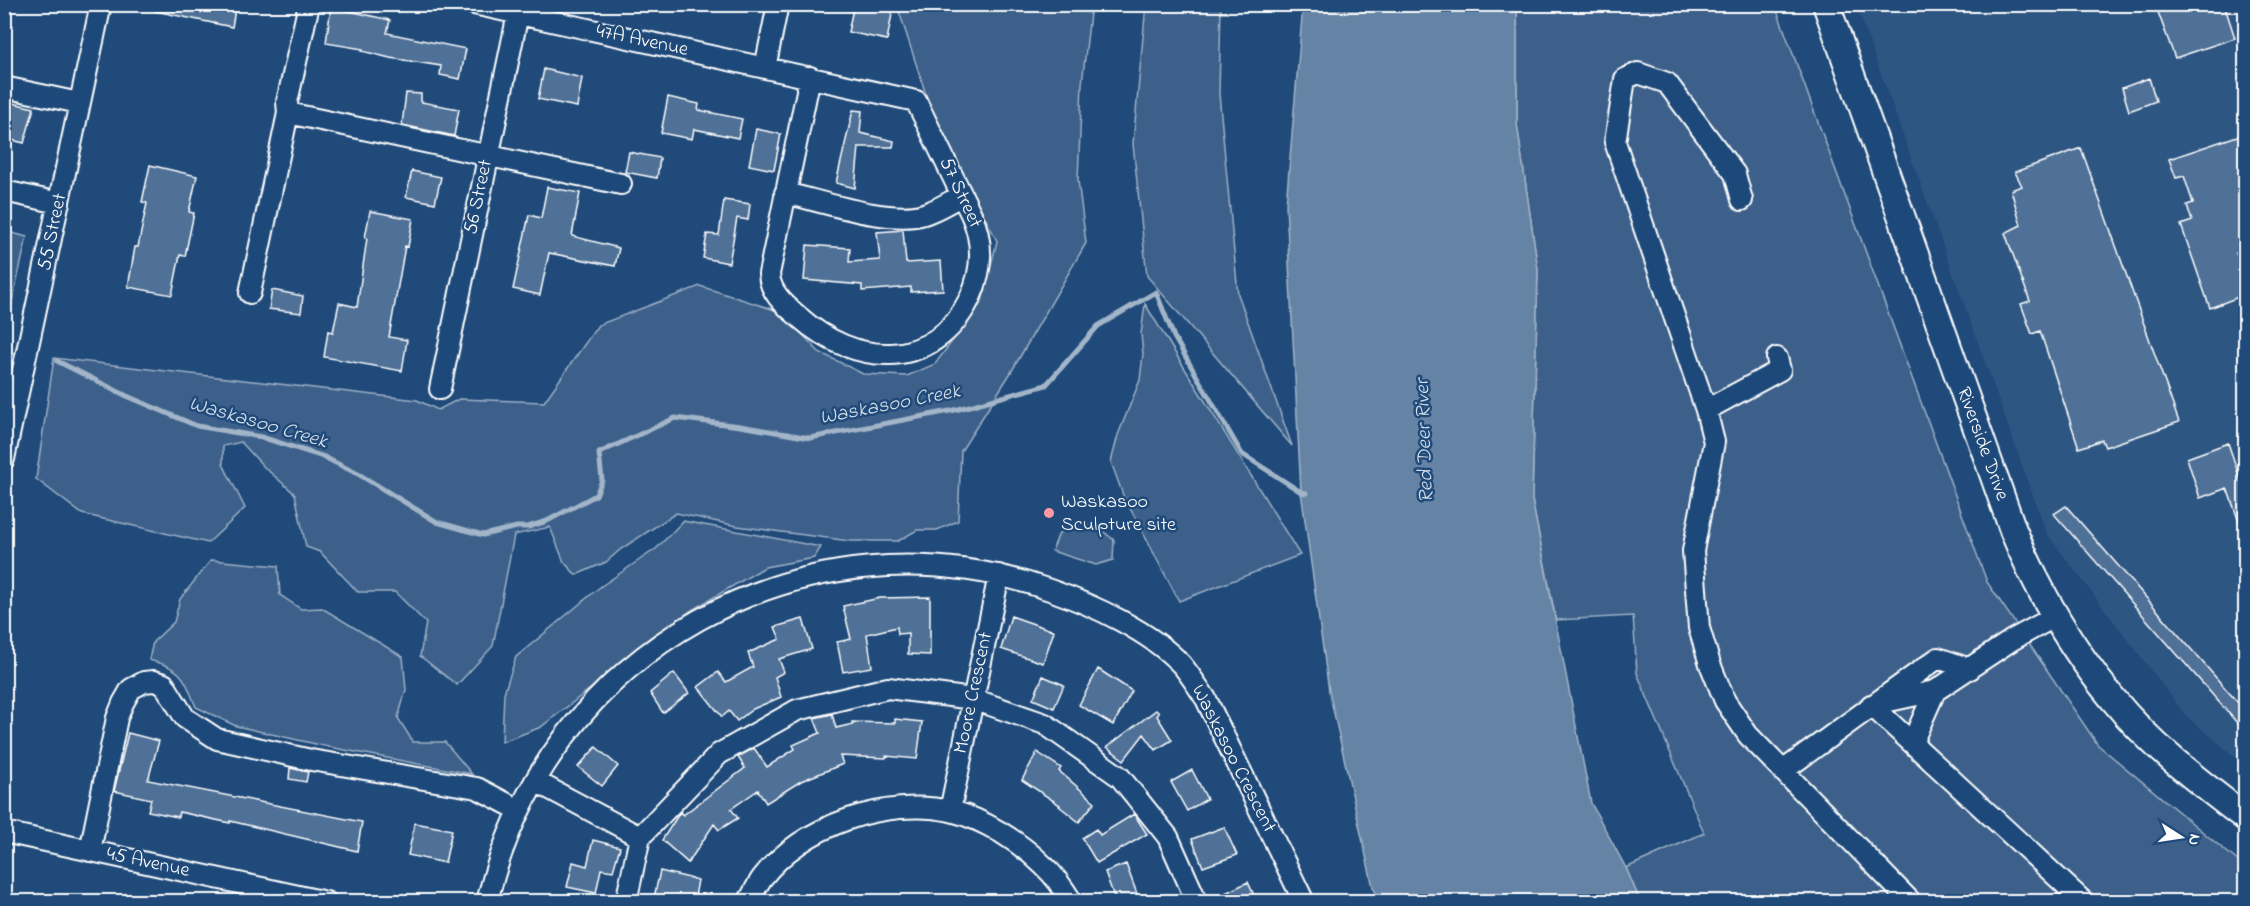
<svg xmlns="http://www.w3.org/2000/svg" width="2250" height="906" font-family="'Indie Flower',sans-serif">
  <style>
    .built { fill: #2e5683 }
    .green { fill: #3c618b; stroke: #9eb0c5; stroke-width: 1.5 }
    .water { fill: #6583a4; stroke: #a3b5c8; stroke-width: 1.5 }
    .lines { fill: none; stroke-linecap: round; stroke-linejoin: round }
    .stream { stroke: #a3b5c8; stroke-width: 5 }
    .building { fill: #507197; stroke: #fff; stroke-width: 1.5 }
    .minor-casing { stroke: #fff; stroke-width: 24 }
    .major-casing { stroke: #fff; stroke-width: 30 }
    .minor { stroke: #1f4a7a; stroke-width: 20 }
    .major { stroke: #1f4a7a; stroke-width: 26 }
    .poi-dot { fill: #ff9aa2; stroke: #1f4a7a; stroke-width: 2 }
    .labels { text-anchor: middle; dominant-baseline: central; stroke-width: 5; stroke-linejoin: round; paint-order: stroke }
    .street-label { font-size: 20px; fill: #fff; stroke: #1f4a7a }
    .poi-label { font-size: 20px; fill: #fff; stroke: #1f4a7a; text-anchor: start }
    .water-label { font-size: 21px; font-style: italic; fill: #d8e0e8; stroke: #1f4a7a }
  </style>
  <rect width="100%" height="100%" fill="#1f4a7a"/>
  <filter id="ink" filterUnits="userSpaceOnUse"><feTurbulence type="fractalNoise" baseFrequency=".0167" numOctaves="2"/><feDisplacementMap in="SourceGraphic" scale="12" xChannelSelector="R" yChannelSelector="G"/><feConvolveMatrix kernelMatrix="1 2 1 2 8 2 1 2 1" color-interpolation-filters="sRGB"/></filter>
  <g filter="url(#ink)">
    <path class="built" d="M1856 5H2245V765L2187 717 2047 534Z"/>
    <path class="green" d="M897 5H1091L1082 84 1078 180 1086 243 1010 374 961 451 958 521 937 530H917L898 541H850L737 526 676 513 621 549 606 562 576 575 564 562 550 527 514 535 493 646 457 685 420 656 426 623 395 592H358L320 552 306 547 295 494 264 467 241 442 223 446V464L245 508 208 543 82 514 36 479 54 358 417 400 438 410 459 399 544 402 598 325 700 286 781 312 819 352 863 374 907 376 935 364 982 302 997 241 931 110Z
      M1146 5H1221L1219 94 1238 294 1292 446 1147 276 1133 144Z
      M1517 5H1775L1987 582 2098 745 2245 867V901H1640L1626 868 1704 833 1637 673 1633 616 1556 620 1532 500 1538 270 1517 124Z
      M5 231 27 237 5 332 4 231Z
      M1145 304 1300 555 1179 601 1123 495 1111 462 1118 435 1140 380 1143 354 1141 334Z
      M683 521 821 547 814 558 765 567 690 611 541 727 502 742 504 693 516 657 600 587 657 548Z
      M1079 525 1099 528 1114 540 1113 560 1096 565 1052 551 1059 533Z
      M211 560 278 566 280 595 301 609 322 608 403 657 406 690 398 718 413 742H445L472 774 329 747 236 726 196 707C184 677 183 668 149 660L153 642 174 622 180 599Z"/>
    <path class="water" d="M1303 5H1517V124L1538 270 1532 500 1591 803 1626 868 1640 901H1380L1373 887 1329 691 1301 492 1286 205Z"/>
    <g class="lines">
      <path class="stream" d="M57 361 127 396 197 426 261 437 324 457 360 475 437 522 483 535 517 527H528L547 521 596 495 602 480 599 453 675 418 740 426 810 438 955 410 1046 385 1098 326 1156 292 1174 337 1242 454 1301 492 1306 493"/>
    </g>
    <path class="building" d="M156 4H236L232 27 155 11Z
      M854 4H894L887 40 848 32Z
      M2155 4H2224L2235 38 2175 58Z
      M331 7 390 20 387 33 466 49 460 79 440 75 441 66 390 58 362 51 363 49 326 43Z
      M544 69 582 78 577 107 538 99Z
      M2149 78 2156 101 2129 111 2122 88Z
      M406 93 421 94V102L459 109 454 136 402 125Z
      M668 97 699 104 698 110 742 119 738 138 694 129 692 139 661 133Z
      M4 101 34 108 24 143 4 138Z
      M853 110 862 111 860 133 894 141 893 147H859L855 188 836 183Z
      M756 129 781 134 774 170 749 165Z
      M2246 133V250L2236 253 2246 281V294L2210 308 2181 225 2192 221 2187 205 2193 203 2184 176 2176 178 2169 159Z
      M2081 148 2179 422 2105 447 2102 440 2079 448 2040 331 2032 334 2021 304 2030 301 2005 233 2021 225 2011 190 2022 186 2015 172Z
      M629 152 660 158 657 178 625 172Z
      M150 165 197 176 189 212 194 213 185 256 180 255 172 295 128 287 135 247H138L147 203 142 202Z
      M412 171 441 177 435 203 406 197Z
      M547 187 580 193 572 236 619 248 615 266 549 253 540 295 513 289 529 215 541 218Z
      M724 200 750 204 748 220 737 218 729 263 703 258 707 234 719 235Z
      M370 211 413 219 408 247 405 246 389 337 407 340 402 371 324 357 328 331 333 332 339 303 357 307 367 238H365Z
      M903 230 906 263 941 261 943 290 911 292V287L862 291V285L804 280 807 245 850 248 849 262 880 260 877 232Z
      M272 290 303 296 301 313 269 309Z
      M2228 443 2246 496V532L2243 533 2227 488 2200 498 2187 458Z
      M2066 506 2246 712V733L2054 514Z
      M930 597V655L908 654V633L898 634 897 627 867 634 872 667 843 672 837 642 851 639 843 606 880 598Z
      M1011 616 1054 631 1043 663 1001 649Z
      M803 619 812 649 779 659 784 672 775 677 781 697 753 709 737 721 729 711 722 717 698 687 718 672 726 682 753 667 748 653 780 639 775 627Z
      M1098 669 1132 691 1113 725 1079 705Z
      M674 673 689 693 663 713 650 693Z
      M1043 676 1064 685 1054 708 1033 699Z
      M1156 710 1159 713 1157 716 1172 740 1156 750 1144 734 1124 760 1107 747Z
      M832 714 836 728 853 724 852 722 895 723V719L922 722 917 759 886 756V758L840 756 843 764 801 781 766 803 758 790 731 809 738 818 719 830 714 824 688 863 662 840 680 812 683 815 745 768 738 757 754 748 767 767 795 749 793 745 820 733 814 718Z
      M128 733 159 741 148 780 362 822 357 851 230 821V823L179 812 178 817 148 811 151 799 114 791Z
      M596 747 618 766 602 786 578 767Z
      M1037 752 1061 768 1059 771 1095 802 1079 822 1059 806 1060 805 1022 780Z
      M290 768 308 772 306 782 289 779Z
      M1192 770 1207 799 1187 811 1171 782Z
      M1134 814 1147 834 1097 863 1082 838 1096 829 1100 835Z
      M415 823 452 830 445 863 408 855Z
      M1224 827 1237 855 1203 867 1192 839Z
      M593 840 620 847 613 871 601 869 596 893 567 887 573 862 587 866Z
      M1126 864 1140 902H1116L1105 872Z
      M660 871 698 880 694 902H653Z
      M1248 882 1257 902H1209V901Z"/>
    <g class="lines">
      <g class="minor-casing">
        <path id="minor" d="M474 4 916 101 971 214C984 243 983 270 970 298 933 373 854 366 799 317 785 305 770 293 769 274L810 77
          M765 68 778 4
          M4 87 79 103
          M288 113 621 184
          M4 191 59 203
          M785 193C821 201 890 225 924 214 937 210 950 202 962 195
          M1742 200 1735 174 1667 83 1638 73 1625 79 1615 142 1706 410 1714 442 1693 551 1699 628 1710 664 1725 701 1748 735 1911 902
          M250 293 288 113 287 102 309 4
          M440 389 520 4
          M1706 410 1780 370 1777 358
          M4 459 101 4
          M1880 703 1935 691 2012 640 2054 617
          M1871 705 2084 902
          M1912 743 1935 691
          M1784 770 1938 658 1970 669
          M535 781 640 837
          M950 811 999 575
          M4 832 326 902
          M90 851 117 718 123 703 131 689 144 682 154 681 164 684 185 718 217 739 311 760 477 788 519 810
          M487 902C547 650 805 505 1050 590 1093 605 1150 631 1182 665 1191 676 1198 687 1206 699L1304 902
          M626 902 640 837 719 754 797 710 888 688 973 699 1045 724 1120 777 1168 837 1197 902
          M748 902C753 894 757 885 762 878 802 825 887 797 951 811 984 819 1020 842 1044 866 1055 876 1064 889 1072 902"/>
      </g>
      <g class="major-casing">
        <path id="major" d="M1826 4 2013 530C2038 591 2071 648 2113 699 2150 745 2199 782 2246 818"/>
      </g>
      <use href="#minor" class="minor"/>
      <use href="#major" class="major"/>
    </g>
  </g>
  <circle class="poi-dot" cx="1049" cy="513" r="6"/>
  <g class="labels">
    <g class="street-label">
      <text transform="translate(642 41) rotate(12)">47A Avenue</text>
      <text transform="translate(960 193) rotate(65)">57 Street</text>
      <text transform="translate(479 197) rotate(-78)">56 Street</text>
      <text transform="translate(53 232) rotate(-78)">55 Street</text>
      <text transform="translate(1982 444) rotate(70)">Riverside Drive</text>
      <text transform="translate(974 693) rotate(-78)">Moore Crescent</text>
      <text transform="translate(1233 759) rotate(63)">Waskasoo Crescent</text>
      <text transform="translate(148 863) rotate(12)">45 Avenue</text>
    </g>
    <g class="poi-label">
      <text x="1061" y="502">Waskasoo<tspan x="1061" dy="23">Sculpture site</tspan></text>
    </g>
    <g class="water-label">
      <text transform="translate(890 405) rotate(-11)">Waskasoo Creek</text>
      <text transform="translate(258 423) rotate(16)">Waskasoo Creek</text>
      <text transform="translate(1425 441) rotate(-92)">Red Deer River</text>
    </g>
  </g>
  <rect width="2250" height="906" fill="none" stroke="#1f4a7a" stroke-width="24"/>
  <rect x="12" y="12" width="2226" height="882" fill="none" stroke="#fff" stroke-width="2" filter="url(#ink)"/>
  <g transform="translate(2181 837) rotate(102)" stroke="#1f4a7a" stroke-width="4.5" paint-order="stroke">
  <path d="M0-4.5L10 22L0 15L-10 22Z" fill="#ffffff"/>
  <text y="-9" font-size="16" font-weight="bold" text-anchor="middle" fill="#ffffff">N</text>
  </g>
</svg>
